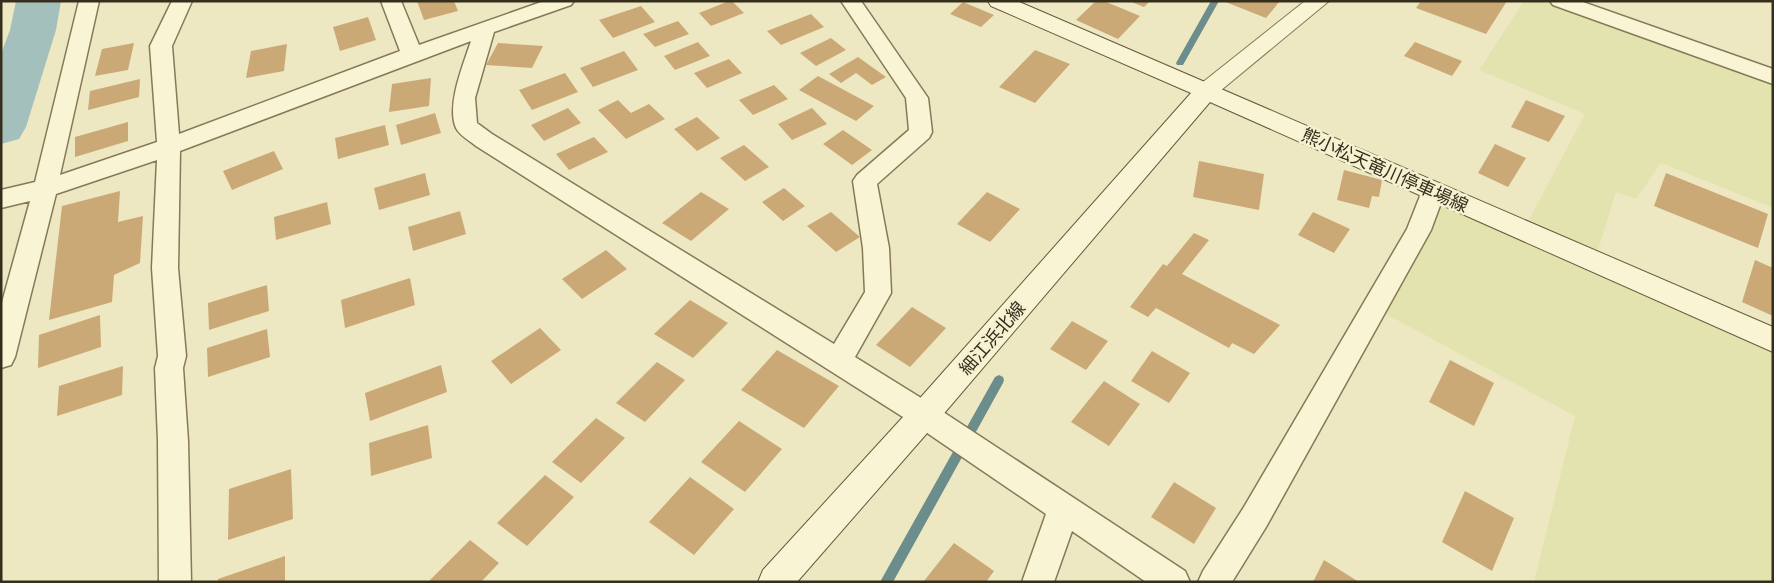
<svg xmlns="http://www.w3.org/2000/svg" width="1774" height="583" font-family="Merriweather,'Noto Sans JP',serif">
  <style>
    .farmland { fill: #e2e3af }
    .lines { fill: none; stroke-linecap: round; stroke-linejoin: round }
    .stream { fill: #6b8d8b; fill-rule: evenodd }
    .river { fill: #a4c0bc; fill-rule: evenodd }
    .building { fill: #cba977 }
    .minor-casing { stroke: #867959; stroke-width: 3 }
    .tertiary-casing { stroke: #867959; stroke-width: 2 }
    .secondary-casing { stroke: #685a3c; stroke-width: 2 }
    .minor { fill: #f8f4d4; fill-rule: evenodd }
    .tertiary { fill: #f8f4d4; fill-rule: evenodd }
    .secondary { fill: #f8f4d4; fill-rule: evenodd }
    .labels { text-anchor: middle; dominant-baseline: central; stroke-width: 5; stroke-linejoin: round; paint-order: stroke }
    .street-label { font-size: 18px; fill: #362e1d; stroke: #f5f1d1 }
  </style>
  <rect width="100%" height="100%" fill="#ede8c1"/>
  <path class="farmland" d="M1524 1H1540L1773 82V208L1661 163 1636 199 1616 192 1598 250 1529 220 1585 114 1479 70Z
    M1441 203 1773 353V582H1534L1575 416 1386 314Z"/>
  <g class="lines">
    <path class="stream" d="M1211 1H1219L1183 65H1177L1176 63Z
      M999 375 1003 377 1004 380 1003 383 893 582H880L995 377Z"/>
    <path class="river" d="M16 1H61L56 30 26 127 19 139 1 144V54L10 30Z"/>
  </g>
  <path class="building" d="M417 1H454L458 11 424 20Z
    M729 1H732L744 13 711 26 699 13Z
    M1096 1H1104L1140 16 1118 39 1076 20Z
    M1129 1H1150L1144 7Z
    M1223 1H1280L1266 18Z
    M1421 1H1507L1486 34 1416 8Z
    M963 2 994 15 981 27 950 14Z
    M641 6 655 22 613 38 599 20Z
    M811 14 824 27 781 45 767 31Z
    M368 17 376 40 340 51 333 27Z
    M678 21 689 34 655 47 643 34Z
    M831 38 846 50 816 66 800 53Z
    M698 42 710 56 675 70 664 56Z
    M1415 42 1462 61 1452 76 1404 56Z
    M134 43 128 70 95 76 102 49Z
    M498 43 543 46 532 68 486 65Z
    M287 44 284 71 246 78 251 51Z
    M1035 50 1070 64 1035 103 999 87Z
    M624 51 638 70 593 87 580 68Z
    M858 57 886 77 872 85 856 73 841 83 829 74Z
    M729 59 742 73 707 88 694 73Z
    M565 73 578 92 532 110 519 90Z
    M818 76 874 106 856 121 799 90Z
    M431 78 429 106 389 112 392 84Z
    M140 79 139 97 88 110 90 91Z
    M774 85 788 99 753 115 739 100Z
    M618 100 631 113 649 104 665 119 626 139 598 110Z
    M1526 100 1565 116 1549 142 1511 127Z
    M568 108 581 123 544 141 531 125Z
    M812 108 827 124 792 140 778 124Z
    M435 113 441 133 401 145 396 125Z
    M697 117 720 138 697 151 674 129Z
    M128 122V141L75 157V137Z
    M385 125 389 145 338 159 335 138Z
    M843 130 872 150 852 165 823 144Z
    M594 137 608 152 569 170 556 154Z
    M1495 144 1526 158 1508 187 1478 173Z
    M744 145 769 167 745 181 720 158Z
    M274 151 283 169 232 190 223 171Z
    M1199 161 1264 174 1259 210 1193 197Z
    M1344 170 1382 180 1379 197 1372 196 1369 208 1337 200Z
    M425 173 430 195 379 210 374 188Z
    M1666 173 1768 214 1758 248 1654 206Z
    M784 188 805 206 783 221 762 202Z
    M120 191 118 222 143 216 140 263 114 275 112 302 49 320 62 206Z
    M701 192 729 209 691 241 662 223Z
    M987 192 1020 209 990 242 957 224Z
    M327 202 331 224 276 240 274 217Z
    M460 211 466 234 413 251 408 227Z
    M831 212 860 237 836 252 807 226Z
    M1313 212 1350 229 1334 253 1298 235Z
    M1194 233 1209 240 1182 274 1280 325 1254 354 1232 343 1229 348 1156 308 1148 317 1130 307 1163 264 1167 266Z
    M606 250 627 269 582 299 562 279Z
    M1755 260 1773 268V316L1742 302Z
    M410 278 415 305 345 328 341 300Z
    M267 285 269 311 209 330 208 303Z
    M690 300 728 323 693 358 654 334Z
    M912 307 946 328 910 367 876 345Z
    M100 315 101 347 38 368 39 335Z
    M1072 321 1108 341 1086 370 1050 349Z
    M540 328 561 350 511 384 491 361Z
    M267 329 270 357 208 377 207 348Z
    M777 350 839 386 804 428 741 390Z
    M1152 351 1190 373 1169 403 1131 381Z
    M1450 360 1494 383 1474 426 1429 402Z
    M657 362 685 380 645 422 616 403Z
    M441 365 447 392 370 421 365 393Z
    M123 366 122 395 57 416 59 386Z
    M1104 381 1140 404 1109 446 1071 422Z
    M596 418 625 438 581 483 552 462Z
    M739 421 782 449 745 492 701 462Z
    M428 425 432 458 371 476 369 443Z
    M291 469 293 519 228 540 229 489Z
    M545 475 574 497 527 546 497 523Z
    M690 477 734 509 694 555 649 522Z
    M1174 482 1216 508 1194 544 1151 517Z
    M1465 491 1514 518 1492 571 1442 542Z
    M470 540 499 563 481 582H428Z
    M954 543 994 571 986 582 924 581Z
    M285 556V582H218V579Z
    M1324 560 1359 582H1313Z"/>
  <g class="lines">
    <g class="minor-casing">
      <path id="minor" d="M79 1H99L60 175 157 142 150 46 172 1H192L172 46 179 134 400 51 381 1H401L419 45 544 1H574L571 5 494 32 475 98 477 123 492 134 834 344 865 292 863 248 853 181 857 175 909 130 906 98 841 1H861L928 98 932 132 929 138 877 184 889 248 891 293 855 357 934 406 1185 571 1190 582H1146L1072 531 1054 582H1022L1046 514 914 424 476 146C470 141 459 135 456 128 446 105 464 63 471 41L180 151 178 268 186 356 183 368 188 441 191 582H159L158 441 155 368 158 356 152 268 157 160 56 194 15 357 11 365 1 368V306L30 201 1 208V190L35 182Z
        M1550 1H1580L1773 69V84L1553 5Z
        M1433 183 1442 186 1445 192 1431 230 1266 527 1232 582H1198L1203 571 1244 507 1407 229 1424 186Z"/>
    </g>
    <g class="tertiary-casing">
      <path id="tertiary" d="M1305 1H1329L1214 96 1206 99 1198 96 1194 91 1198 86Z"/>
    </g>
    <g class="secondary-casing">
      <path id="secondary" d="M988 1H1017L1773 327V352L1210 102 935 424 797 582H758L763 570 913 406 1191 93 991 6Z"/>
    </g>
    <use href="#minor" class="minor"/>
    <use href="#tertiary" class="tertiary"/>
    <use href="#secondary" class="secondary"/>
  </g>
  <g class="labels">
    <g class="street-label">
      <text transform="translate(1385 170) rotate(24)">熊小松天竜川停車場線</text>
      <text transform="translate(992 338) rotate(-49)">細江浜北線</text>
    </g>
  </g>
  <rect width="1774" height="583" fill="none" stroke="#362e1d" stroke-width="5"/>
</svg>
